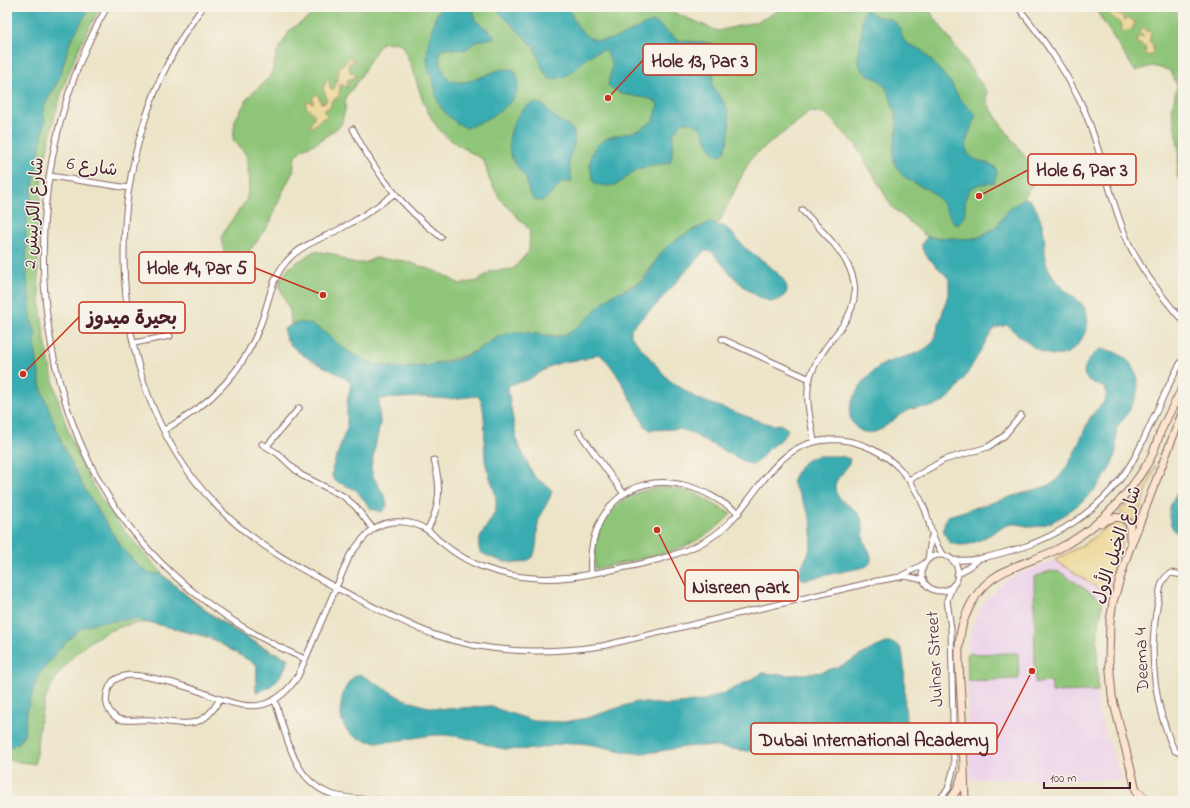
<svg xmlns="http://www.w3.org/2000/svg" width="1190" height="808" font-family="'Indie Flower','Playpen Sans Arabic',sans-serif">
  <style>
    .built { fill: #ecd1ea }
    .green { fill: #8ec578; stroke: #6c7252 }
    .sand { fill: #eeda9e; stroke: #9c7c64 }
    .water { fill: #39acb1; stroke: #42666e }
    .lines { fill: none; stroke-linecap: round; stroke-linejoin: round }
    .minor-casing { stroke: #836462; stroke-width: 7 }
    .secondary-casing { stroke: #836462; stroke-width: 9 }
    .minor { stroke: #fff; stroke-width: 5 }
    .secondary { stroke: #fce5cf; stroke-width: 7 }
    .labels { text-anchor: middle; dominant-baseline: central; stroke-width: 3; stroke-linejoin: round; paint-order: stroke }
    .street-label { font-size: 18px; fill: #4a1f2b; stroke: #f7f3e8 }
    .leader { fill: none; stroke: #c8321e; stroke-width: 1.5 }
    .callout-dot { fill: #c8321e; stroke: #f7f3e8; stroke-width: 1.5 }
    .callout { fill: #f7f3e8; stroke: #c8321e; stroke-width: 1.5 }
    .callout-label { font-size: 19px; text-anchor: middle; font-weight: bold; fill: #4a1f2b }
  </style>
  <rect width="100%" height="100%" fill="#f7f3e8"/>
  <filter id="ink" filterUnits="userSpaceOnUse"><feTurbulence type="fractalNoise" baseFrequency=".025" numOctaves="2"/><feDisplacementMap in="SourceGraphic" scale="8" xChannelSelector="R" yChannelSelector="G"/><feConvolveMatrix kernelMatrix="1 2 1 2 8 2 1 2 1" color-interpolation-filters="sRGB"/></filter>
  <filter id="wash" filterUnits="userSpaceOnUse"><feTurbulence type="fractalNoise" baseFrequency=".012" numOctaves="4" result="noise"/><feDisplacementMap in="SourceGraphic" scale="16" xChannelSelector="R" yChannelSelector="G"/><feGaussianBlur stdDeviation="0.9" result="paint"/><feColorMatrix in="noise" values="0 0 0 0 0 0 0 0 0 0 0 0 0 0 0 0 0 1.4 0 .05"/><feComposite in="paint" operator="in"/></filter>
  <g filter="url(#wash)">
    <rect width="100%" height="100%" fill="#ece4c7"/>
    <path class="built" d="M1055 560 1105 593 1097 639 1098 712 1122 780 970 779 967 654 973 623 986 600 1004 582 1014 576Z"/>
    <path class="green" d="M7 7H101C22 136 20 318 78 456 97 499 129 539 162 572V574C201 609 241 638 289 659 281 676 275 687 256 692L257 665C242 656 226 644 210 638 202 635 193 634 186 632 174 629 160 623 148 623 103 621 61 659 46 698 38 719 38 742 35 764L7 760Z
      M317 7H661L718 31 759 21 785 7H927L987 92V102L1000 123 1029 162 1032 185 1024 198 1008 210 997 226 980 237 969 239 927 237 892 207 856 145 827 115 810 112 752 157 744 171 719 223 696 228 678 239 665 249 640 282 625 289 570 333 561 336 515 332 506 334 469 354 431 365 409 368 387 367 365 361 339 346 331 336 304 323 291 324 290 311 279 286 281 278 290 267 314 251 334 254 350 263H365L375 258 405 261 438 272 460 284 478 281 491 271 513 269 529 251 530 230 500 199 489 179 484 160C469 151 449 142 438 128 418 103 417 69 400 43L383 42C368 59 363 78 346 96L345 110 341 125 317 143 302 149 295 157 293 172 282 193 271 221 255 244 240 261 233 263 225 256 221 238 228 225 246 201 250 183 246 155 233 139 235 120 249 96 271 76 277 52 291 29 308 18Z
      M1094 7H1183V187L1177 176 1179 150 1172 110 1177 85 1169 70 1152 66 1135 71Z
      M665 487 691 491 731 514C695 554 644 557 595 569 591 521 618 490 665 487Z
      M1050 571 1060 572 1103 601 1097 639 1098 691 1052 692V682L1035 683 1034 577Z
      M1018 653 1019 679 968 681 967 654Z"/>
    <path class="sand" d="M1112 7 1116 14H1121L1124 21 1127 17 1135 22 1132 30 1122 32V25L1106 11Z
      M1142 28H1146V32L1149 31 1151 33 1149 41 1153 45V53L1149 56 1144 53 1146 51 1145 47 1136 42 1138 37H1144L1140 33Z
      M349 57 354 60V62H350L348 65 350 72 355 74 356 77 347 80V88L342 84 340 85 339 96 331 101V106L323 111 327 115V117L321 119 311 128 310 126 315 115 306 107V103L308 101 313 103V97L317 94 321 103 326 102 327 98 323 89 326 81 329 80 330 89 332 90 334 89C337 81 339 75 339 66L345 64Z
      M1156 465 1134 525 1128 516 1119 512 1137 493Z
      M1114 521 1123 522 1127 530 1105 593 1055 560 1086 543Z"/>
    <path class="water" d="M7 7H90L70 42 59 79 43 109 45 120 26 226 27 279 32 323 36 334 34 340 41 388 63 446 84 488 120 545 138 566 150 573 161 574 190 599 222 623 260 646 289 659C281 676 275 688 256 692L257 665 209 637 135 619 94 623 80 629 61 647 38 676 28 707 24 734 20 742 7 749Z
      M441 7H473L475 20 494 35V38L477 41 465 50 442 48C435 58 443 71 449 80 474 89 493 64 514 70 532 100 488 119 467 128 454 123 439 110 436 96 435 92 436 88 434 84 432 78 429 72 428 66 424 53 433 18 441 7Z
      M494 7H569C581 44 599 47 632 31 640 27 646 23 655 22L677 40 711 43 715 45 717 50 712 85C715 92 720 95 723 101 733 116 730 137 724 153L719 156C701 146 711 122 683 122L673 134 672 154 670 163C661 165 651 164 642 168 619 176 626 191 595 184 591 175 589 167 591 157 595 136 618 136 636 131 643 129 648 124 654 120L658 105 655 101C640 94 622 99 608 85L612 65 607 52 603 50C579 55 577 80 549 79L544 72 534 47Z
      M867 10 878 17 888 18 896 23 901 31 903 39 908 44 923 51 951 83 959 98 976 115C972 130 955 151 977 160 983 162 989 163 995 167L997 172 994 183C950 183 975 211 958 225L954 223C948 213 942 201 933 193 920 184 904 182 896 166 888 150 900 134 896 118 894 108 889 90 881 82 876 77 868 77 863 71 854 61 861 49 861 39 862 29 861 21 864 11Z
      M533 103C544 103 546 108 553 116 558 121 566 123 571 128 580 139 570 150 569 161 569 167 571 174 572 180L570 182H563C557 187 547 201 539 201 529 201 528 186 526 179 522 171 514 164 511 156 505 137 515 110 533 103Z
      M1024 198 1030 200C1041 214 1044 228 1045 245 1045 252 1045 259 1047 266 1051 274 1057 282 1063 288 1070 296 1083 301 1086 311 1090 322 1087 330 1081 340 1059 374 1028 344 1007 325L995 328C980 347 961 394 940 404 931 409 920 406 911 409 897 414 887 428 875 432 869 433 863 433 858 429 841 416 854 394 864 381 869 375 876 368 882 365 899 356 920 357 934 341L949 291V279C943 271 924 257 922 248 921 243 924 240 927 237L968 239 980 237 997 226 1008 210Z
      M711 222C715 227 720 224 725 227 732 231 738 241 744 247 756 257 815 291 771 302 744 293 730 273 712 252L704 251 655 306 631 328V336L669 380 698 399 760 421 772 425 780 424 788 429C785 440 774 443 767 450 762 456 760 461 753 465L745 462 689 432 679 429 650 430 645 426C636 410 613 360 598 354L585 359 563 362 551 366 528 380 509 385 508 390 517 442 534 476C540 482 547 484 552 491 550 500 543 509 539 519 536 530 538 542 535 552 527 573 492 559 480 552 474 536 491 525 495 510 500 496 487 475 485 460 483 444 488 408 478 396L449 399 422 397 379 399 380 424 371 467 373 476 386 499 387 506 382 512 371 509 356 490 335 481 332 476 333 466 347 427V403L351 383C336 368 283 355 284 329 313 309 329 341 351 353 370 365 392 370 414 367 433 365 454 362 470 354 484 347 498 334 514 332 532 330 553 343 570 332 586 323 596 307 611 296 620 290 633 288 641 282 651 273 655 259 664 250 676 237 695 229 711 222Z
      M1100 349C1124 350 1145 371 1136 396 1133 404 1128 413 1123 420 1121 422 1118 425 1117 427 1115 435 1117 444 1116 451 1112 471 1096 491 1080 503 1068 513 1049 527 1032 527 1023 526 1017 522 1008 525 988 533 973 551 950 543 943 534 941 526 948 516L1050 485C1070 472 1080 437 1091 416 1095 409 1104 405 1106 397 1107 393 1106 391 1105 388 1099 385 1091 383 1087 379 1078 369 1093 354 1100 349Z
      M817 456H841L850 459C849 470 836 476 835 486 835 502 852 504 860 516 865 524 862 532 864 540 866 548 872 552 871 560 871 564 868 565 865 567L803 580 799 577C799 567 806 560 809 551 818 524 806 506 792 483 796 470 803 459 817 456Z
      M1177 493 1183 495V534L1175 532C1166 520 1168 505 1177 493Z
      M886 643C891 643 896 643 900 647 906 654 904 695 905 706 906 718 910 742 897 748 886 752 871 744 860 742 846 741 833 741 819 743 804 745 790 751 775 752 750 754 726 746 701 746 678 746 657 754 634 753 613 751 592 742 571 743 563 743 554 746 545 747 532 750 518 750 505 749 495 748 485 744 476 741 465 737 454 736 443 735 417 734 387 748 361 739 355 737 349 734 346 729 335 715 342 678 360 674L401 698 424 706 446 709 489 706 534 721 564 722 587 718 636 702 669 705 702 701 727 692 763 673 791 675 822 672 843 665 872 649Z"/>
  </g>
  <g filter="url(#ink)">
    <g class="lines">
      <g class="minor-casing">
        <path id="minor" d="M107 7C24 151 20 354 108 496 154 570 226 625 305 659
          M203 7C98 144 93 378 216 505 256 547 306 572 356 598 382 611 408 625 435 635 489 654 546 654 602 646L877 581 905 576 924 580
          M1018 7C1044 40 1068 73 1085 112 1103 155 1110 202 1129 244 1143 273 1162 297 1183 321
          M353 129C375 173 402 207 441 237
          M50 176 129 188
          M802 210C832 242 877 278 842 326 830 342 817 357 810 377 804 397 811 421 814 441
          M722 339 810 379
          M134 343 170 336
          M164 430C209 406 244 372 261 323 269 302 271 279 286 262 300 245 321 239 340 229 359 219 377 207 394 194
          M579 432 624 494
          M262 444 277 453 301 475 343 496 355 506 373 529
          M267 446 299 408
          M909 480 944 460 988 447 1004 436 1021 415
          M427 530C441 506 441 486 434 460
          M922 573a18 18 0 1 1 36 0a18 18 0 1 1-36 0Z
          M928 559 931 538
          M952 560C975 562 995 555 1017 549 1069 533 1115 498 1139 449 1154 419 1165 388 1183 359
          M591 574C586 516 626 469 687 486 706 491 722 502 739 513
          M957 575 977 561
          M1183 575 1171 573C1160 579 1160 591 1158 602 1150 641 1152 679 1162 717 1166 728 1169 741 1175 751L1183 754
          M901 576 924 564
          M219 700C202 732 182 723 152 720 141 719 129 722 118 719 104 710 103 695 113 681 125 673 134 675 148 677 163 680 178 684 193 689 235 704 267 723 298 676L350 555C357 546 363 537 372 530 387 518 412 520 427 530 432 533 436 538 441 542 454 553 469 562 485 568 518 580 556 581 590 574 628 567 676 559 709 539 761 506 768 435 841 440 862 442 884 453 899 468 911 481 920 496 926 512 931 528 932 542 944 555
          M275 701C287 736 293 783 334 795 352 800 371 799 389 801
          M938 801 948 789 954 767 951 629 947 600 953 585"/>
      </g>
      <g class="secondary-casing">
        <path id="secondary" d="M1101 523C1111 518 1121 513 1130 524V539
          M1138 791 1147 801
          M949 801 957 790 962 775
          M965 801C964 767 963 732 961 698 960 672 955 642 965 617 984 568 1016 569 1056 550 1074 541 1091 529 1106 515 1123 499 1137 481 1149 461 1154 452 1157 442 1160 433 1167 417 1175 402 1183 387
          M1139 801 1112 696 1109 659 1110 621 1113 602 1128 553 1183 411"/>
      </g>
      <use href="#minor" class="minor"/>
      <use href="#secondary" class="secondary"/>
    </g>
  </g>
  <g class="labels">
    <g class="street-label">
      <text transform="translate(92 168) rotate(8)">شارع 6</text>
      <text transform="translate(35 213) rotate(-86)">شارع الكرنيش 2</text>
      <text transform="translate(1118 545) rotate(-72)">شارع الخيل الأول</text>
      <text transform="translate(936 659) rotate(-93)">Julnar Street</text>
      <text transform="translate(1143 660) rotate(-92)">Deema 4</text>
    </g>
  </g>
  <path class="leader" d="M608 98L643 60M979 196L1028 170M323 295L255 268M23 374L79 317M657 530L685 586M1032 671L997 739"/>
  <g class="callout-dot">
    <circle cx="608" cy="98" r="4"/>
    <circle cx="979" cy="196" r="4"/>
    <circle cx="323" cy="295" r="4"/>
    <circle cx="23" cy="374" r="4"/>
    <circle cx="657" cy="530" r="4"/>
    <circle cx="1032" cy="671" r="4"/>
  </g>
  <g class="callout">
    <rect x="643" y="44" width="113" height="31" rx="4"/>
    <rect x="1028" y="154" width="108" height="31" rx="4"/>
    <rect x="139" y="252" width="116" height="31" rx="4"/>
    <rect x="79" y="302" width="106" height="31" rx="4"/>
    <rect x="685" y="570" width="113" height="31" rx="4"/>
    <rect x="751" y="723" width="246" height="31" rx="4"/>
  </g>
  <g class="callout-label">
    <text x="700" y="67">Hole 13, Par 3</text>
    <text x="1082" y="176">Hole 6, Par 3</text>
    <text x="197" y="274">Hole 14, Par 5</text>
    <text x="132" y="324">بحيرة ميدوز</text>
    <text x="741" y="593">Nisreen park</text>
    <text x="874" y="746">Dubai International Academy</text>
  </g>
  <rect width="1190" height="808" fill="none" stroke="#f7f3e8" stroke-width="24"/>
  <path d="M1044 782v6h86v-6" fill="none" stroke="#4a1f2b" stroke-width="2"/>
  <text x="1050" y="782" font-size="12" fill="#4a1f2b" stroke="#f7f3e8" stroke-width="3" paint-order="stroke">100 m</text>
</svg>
